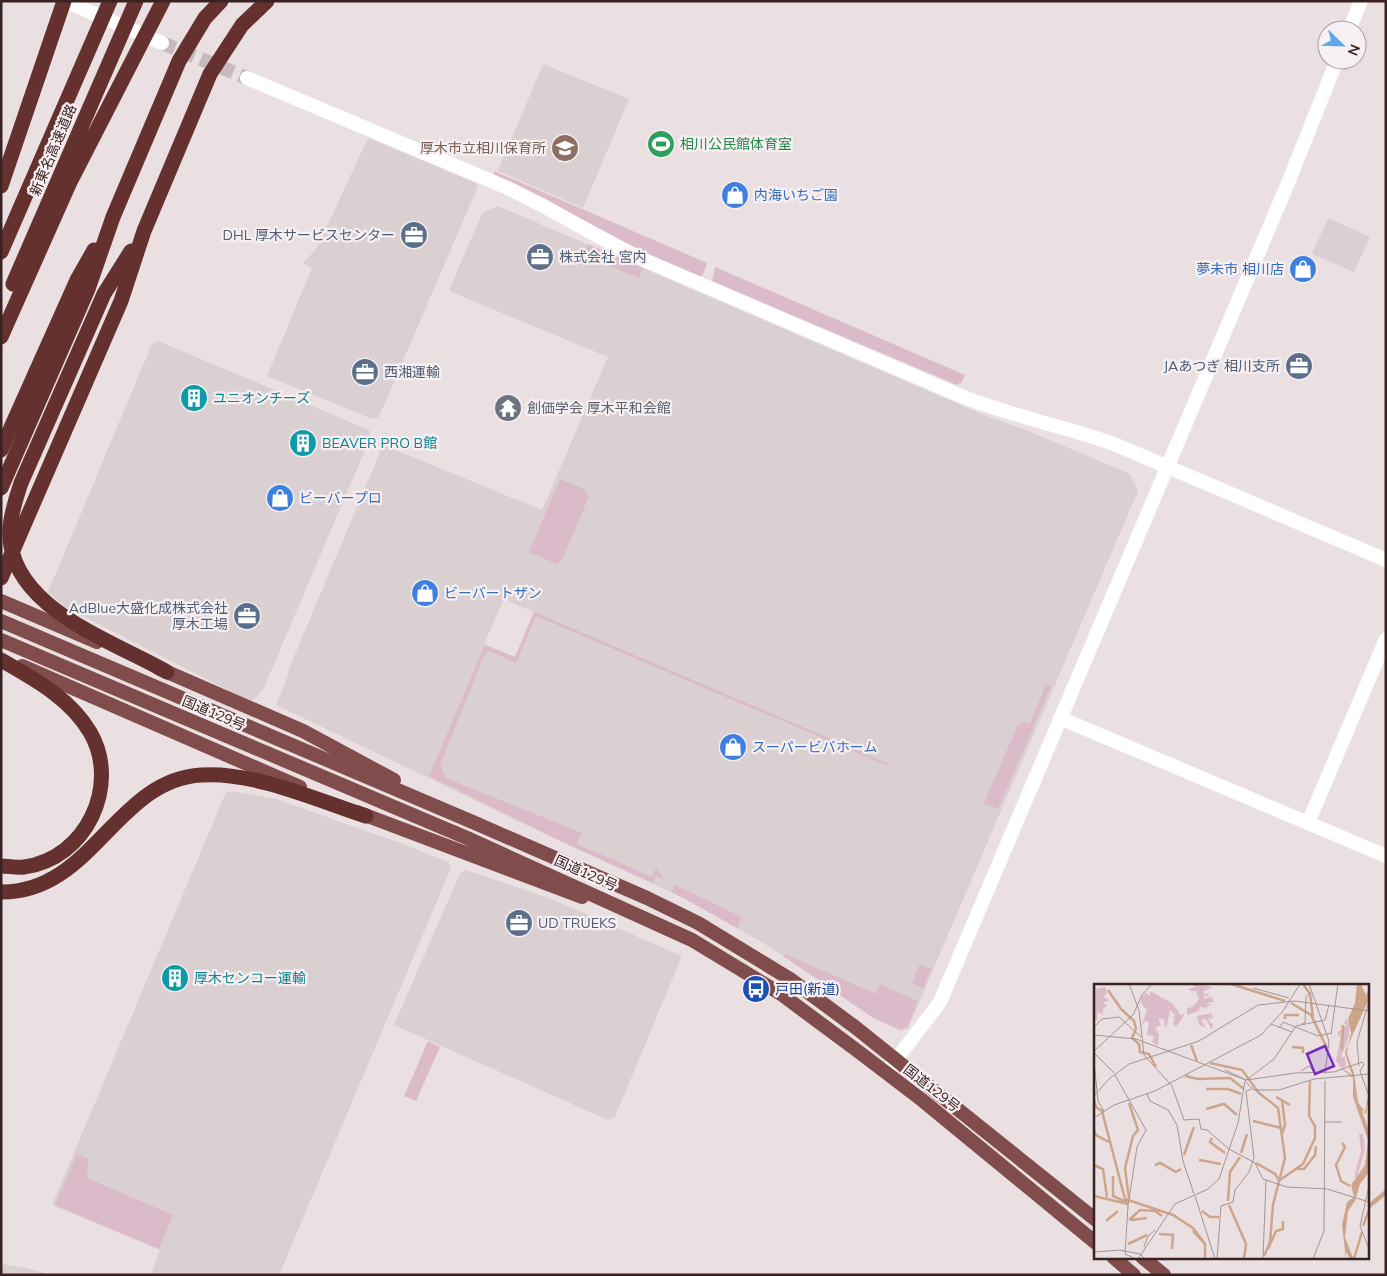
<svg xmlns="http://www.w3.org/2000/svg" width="1387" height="1276" font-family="Mulish,'Noto Sans JP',sans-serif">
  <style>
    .built { fill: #dacfd1; fill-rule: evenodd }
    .green { fill: #dbbaca }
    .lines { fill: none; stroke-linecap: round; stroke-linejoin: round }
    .stream { stroke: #cda58a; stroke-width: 4.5 }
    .tertiary-tunnel { stroke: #c7babc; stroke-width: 14; stroke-dasharray: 14 7; stroke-linecap: butt }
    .tertiary { stroke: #fff; stroke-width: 14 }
    .trunk { stroke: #814c4c; stroke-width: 14 }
    .motorway { stroke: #64312f; stroke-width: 15 }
    .labels { text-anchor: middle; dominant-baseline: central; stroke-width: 4.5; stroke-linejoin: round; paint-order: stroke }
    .leisure-label { font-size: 14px; fill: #27864d; stroke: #f7f0f2; text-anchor: start }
    .education-label { font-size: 14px; fill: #785e54; stroke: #f7f0f2; text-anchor: end }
    .street-label { font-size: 14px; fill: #3a2222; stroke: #f7f0f2 }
    .shop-label { font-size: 14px; fill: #366cbe; stroke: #f7f0f2; text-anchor: start }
    .service-label { font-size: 14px; fill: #4e5e75; stroke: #f7f0f2; text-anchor: end }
    .culture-label { font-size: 14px; fill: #0d838f; stroke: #f7f0f2; text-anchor: start }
    .worship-label { font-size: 14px; fill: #5b616d; stroke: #f7f0f2; text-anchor: start }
    .transit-label { font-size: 14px; fill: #164399; stroke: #f7f0f2; text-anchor: start }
    .inset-river { fill: none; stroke: #cda58a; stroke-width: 2.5 }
    .inset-road { fill: none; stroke: #a49495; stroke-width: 1 }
    .view { fill: #7b2cbf; fill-opacity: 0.15; stroke: #7b2cbf; stroke-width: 2.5 }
    .inset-edge { fill: none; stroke: #3a2222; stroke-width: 2.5 }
  </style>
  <rect width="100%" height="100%" fill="#eae0e2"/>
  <path class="built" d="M543 64 629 99 583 208 498 171Z
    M368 138 476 183 478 186 379 417 372 419 267 376 312 268 303 263 317 248Z
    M498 206 989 417 1026 430 1130 474 1138 491 908 1028 901 1031 873 1018 765 944 690 901 556 839 276 705 289 673 288 671 383 445 542 510 608 357 449 291 482 213ZM504 599 534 612 515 657 484 644Z
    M1328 218 1370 237 1354 272 1312 254Z
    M158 341 369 430 371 436 263 690 251 702 65 607 48 592 152 344Z
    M232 791 276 799 403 844 448 862 451 868 279 1275H151L160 1250 52 1205 226 792Z
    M466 870 551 899 682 956 615 1117 608 1120 394 1025 460 873Z
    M1 1264 26 1268 51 1275H1Z"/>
  <path class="green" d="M494 171 707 263 703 275 699 277 604 235 546 199 494 176Z
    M588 244 643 268 639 278 583 255Z
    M715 267 965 375 962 382 957 385 712 281Z
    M560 479 584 489 589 496 562 560 557 564 529 552Z
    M534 612 889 764 888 766 536 616 516 663 490 651 485 653 440 765 446 778 582 833 577 844 652 877 656 868 665 880 656 876 653 883 558 840 429 776 485 645 515 657Z
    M1046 684 1051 686 998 809 984 803 1018 725 1024 722 1030 724Z
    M675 885 742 917 737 928 672 892Z
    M785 954 876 994 880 984 918 1001 907 1027 901 1030 872 1017 784 956Z
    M920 964 931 969 923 988 912 983Z
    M428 1041 440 1047 416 1101 404 1096Z
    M77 1154 88 1159 87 1178 173 1215 159 1249 55 1205Z"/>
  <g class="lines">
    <path class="stream" d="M1368 1207 1386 1192"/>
    <path class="tertiary-tunnel" d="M162 43 247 78"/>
    <path class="tertiary" d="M65 1 162 43
      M1349 30 1361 1
      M247 78 503 186C553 209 599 239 649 262L961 396C1011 416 1064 426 1114 444L1386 560
      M1060 718 1386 856
      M1308 823 1386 639
      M886 1073 940 1002 1288 183 1337 60"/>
    <path class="trunk" d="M1 601 97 642
      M1 621 475 823 647 898 698 923 790 979 855 1027 1096 1220
      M1 640 467 838 692 940 781 994 859 1052 922 1100 1096 1243
      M22 666 300 787
      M158 668 303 731 394 780
      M357 812 582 897
      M1113 1257 1134 1275
      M1142 1257 1164 1275"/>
    <path class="motorway" d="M1 186 64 1
      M131 251 104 294 21 483C16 498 11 513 10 528 5 606 111 640 167 672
      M1 252 110 1
      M13 284 136 1
      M1 337 70 182 163 1
      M1 450 77 280 94 250
      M1 488 88 289 113 217 179 61 205 18 221 1
      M1 578 121 301 144 231 210 74 242 25 267 1
      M1 660C34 679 70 698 90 732 121 785 86 859 24 867 17 868 9 866 1 866
      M1 892C92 893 116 780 201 775 252 771 317 800 366 816"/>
  </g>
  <defs>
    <g id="stadium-disc" transform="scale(1.4375)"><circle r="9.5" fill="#2e9e5b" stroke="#f7f0f2"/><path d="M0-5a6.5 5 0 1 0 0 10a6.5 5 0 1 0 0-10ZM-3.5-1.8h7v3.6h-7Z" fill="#fff"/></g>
    <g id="school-disc" transform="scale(1.4375)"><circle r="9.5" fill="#8d6e63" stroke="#f7f0f2"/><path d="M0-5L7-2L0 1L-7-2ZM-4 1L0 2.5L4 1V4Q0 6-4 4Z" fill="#fff"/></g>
    <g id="shop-disc" transform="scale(1.4375)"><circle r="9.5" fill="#3f7fe0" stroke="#f7f0f2"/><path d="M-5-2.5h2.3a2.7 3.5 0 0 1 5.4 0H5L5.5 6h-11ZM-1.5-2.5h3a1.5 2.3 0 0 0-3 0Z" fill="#fff"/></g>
    <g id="office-disc" transform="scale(1.4375)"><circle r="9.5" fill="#5c6f8a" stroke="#f7f0f2"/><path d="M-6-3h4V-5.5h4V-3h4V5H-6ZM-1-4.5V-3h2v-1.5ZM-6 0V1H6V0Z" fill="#fff"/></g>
    <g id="building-disc" transform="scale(1.4375)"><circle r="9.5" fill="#0f9aa8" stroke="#f7f0f2"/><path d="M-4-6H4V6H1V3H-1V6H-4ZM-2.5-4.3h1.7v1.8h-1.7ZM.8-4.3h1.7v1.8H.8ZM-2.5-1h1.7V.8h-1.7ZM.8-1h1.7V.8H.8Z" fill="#fff"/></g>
    <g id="temple-disc" transform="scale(1.4375)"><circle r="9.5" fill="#6b7280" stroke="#f7f0f2"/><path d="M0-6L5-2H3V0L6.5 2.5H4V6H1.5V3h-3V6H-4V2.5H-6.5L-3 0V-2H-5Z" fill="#fff"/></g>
    <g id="bus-disc" transform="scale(1.4375)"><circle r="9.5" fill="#1a4fb4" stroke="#f7f0f2"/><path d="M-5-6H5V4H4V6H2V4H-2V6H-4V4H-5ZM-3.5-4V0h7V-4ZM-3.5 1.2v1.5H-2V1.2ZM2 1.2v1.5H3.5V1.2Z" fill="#fff"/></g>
  </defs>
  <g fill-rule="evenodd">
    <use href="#stadium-disc" x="661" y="144"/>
    <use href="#school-disc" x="565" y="148"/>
    <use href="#shop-disc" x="735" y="195"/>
    <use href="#office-disc" x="414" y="235"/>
    <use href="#office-disc" x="540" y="257"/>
    <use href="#shop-disc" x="1303" y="269"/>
    <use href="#office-disc" x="1299" y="366"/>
    <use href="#office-disc" x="365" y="372"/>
    <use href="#building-disc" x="194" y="398"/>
    <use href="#temple-disc" x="508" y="408"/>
    <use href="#building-disc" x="303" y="443"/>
    <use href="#shop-disc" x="280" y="498"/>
    <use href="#shop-disc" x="425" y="593"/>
    <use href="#office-disc" x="247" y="616"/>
    <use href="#shop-disc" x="733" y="747"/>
    <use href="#office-disc" x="519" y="923"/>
    <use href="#building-disc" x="175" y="978"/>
    <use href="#bus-disc" x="756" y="989"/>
  </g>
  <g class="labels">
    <g class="leisure-label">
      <text x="680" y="144">相川公民館体育室</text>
    </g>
    <g class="education-label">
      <text x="546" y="148">厚木市立相川保育所</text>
    </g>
    <g class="street-label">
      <text transform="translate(53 150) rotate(-67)">新東名高速道路</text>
      <text transform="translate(214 713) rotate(23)">国道129号</text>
      <text transform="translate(586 873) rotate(24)">国道129号</text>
      <text transform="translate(932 1088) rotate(38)">国道129号</text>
    </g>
    <g class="shop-label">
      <text x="754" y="195">内海いちご園</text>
      <text x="1284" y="269" text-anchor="end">夢未市 相川店</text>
      <text x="299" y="498">ビーバープロ</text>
      <text x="444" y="593">ビーバートザン</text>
      <text x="752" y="747">スーパービバホーム</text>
    </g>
    <g class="service-label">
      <text x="395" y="235">DHL 厚木サービスセンター</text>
      <text x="559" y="257" text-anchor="start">株式会社 宮内</text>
      <text x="1280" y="366">JAあつぎ 相川支所</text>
      <text x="384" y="372" text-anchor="start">西湘運輸</text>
      <text x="228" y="608">AdBlue大盛化成株式会社<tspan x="228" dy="16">厚木工場</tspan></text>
      <text x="538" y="923" text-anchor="start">UD TRUEKS</text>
    </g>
    <g class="culture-label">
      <text x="213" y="398">ユニオンチーズ</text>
      <text x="322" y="443">BEAVER PRO B館</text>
      <text x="194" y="978">厚木センコー運輸</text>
    </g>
    <g class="worship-label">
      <text x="527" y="408">創価学会 厚木平和会館</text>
    </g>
    <g class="transit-label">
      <text x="775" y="989">戸田(新道)</text>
    </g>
  </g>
  <g transform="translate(1094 984)">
    <rect width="275" height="275" fill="#eae0e2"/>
    <path d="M0 0 3 5 11 3 13 9 9 13 16 16 8 19 13 21 9 25 14 27 9 26V31L4 28 3 37 0 36ZM97 0 119 3 108 8 115 11 114 13 110 11V15L118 13 120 18 112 19 117 21 111 24 114 27 107 22 104 27 93 31V24L99 23 105 15 102 7H97L94 5 101 3ZM56 7 78 19 87 31 91 30 82 43 79 40 81 33 79 34 81 31 76 26 72 45 70 36 64 33 67 41 61 44 65 50 64 62 58 58 60 52 53 51 55 38 51 37 47 43 53 26 47 19V13L53 9 56 12ZM118 29 119 35 114 34 117 40 119 39 118 46 112 35 107 36 112 44 105 41 103 32ZM252 34 255 41V52L247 73H251L252 82 248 84 242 76 247 50 244 53V48L253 41 250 40ZM265 150H269L271 165 263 193H260L267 167Z" fill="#dbbaca"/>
    <path d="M263 0H267L272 11 274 7 275 15 254 61 253 70 260 89 264 118 270 127V123L271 130 273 116 275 112 272 130 270 129V127H268L275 147V188L266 200 261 217 254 227 251 253 259 274 262 265 261 275H256L252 268V275L248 241 253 218 260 213 257 201 271 181 274 156 259 113V94L248 85 233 65 248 84 258 91 251 69 257 50 254 35 261 19Z" fill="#cda58a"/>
    <path class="inset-river" d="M137 0 191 17M209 0 216 10 219 33M14 6 27 25 40 37 42 45 38 54 45 60 46 68 55 70 62 83M197 19 217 31 233 64M191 35V31H205M97 61 103 77M198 63 209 64V69M248 65 249 41M116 79 148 86 165 109 184 124 191 174 179 221 176 258 170 272M91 92 104 95 136 94 150 105M112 105H134L147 110M182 113 196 121M0 116 2 123 8 127 31 215 79 231 99 244 111 260V275M35 119 44 146 39 152 31 184 35 214M112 125 130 120 143 131M159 137 187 144M0 146 2 151 15 158M188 150 191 141 188 116M118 154 116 158 131 169M248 159 251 163 242 181 247 197 256 202M147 169 153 150M90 171 100 143M105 176 127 180M162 179 181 190 185 196M0 181 9 185 13 213M61 181 66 179 82 188 87 185M203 185H210L221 171 222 162M19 192V212L34 219M186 196 209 180 221 154V142L215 132 216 97M0 212 34 220M134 217 136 188 146 173M135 221 152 260 150 275M108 227 116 233H125M35 236 46 226 61 227 68 232M37 236 53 234M12 237 24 227M269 242 275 226M99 247 111 260M65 250 79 251 78 265M34 260 53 251M174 265 182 247 189 245V237M260 275 268 248"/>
    <path class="inset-road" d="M35 0 45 26 50 71 78 102 90 136 105 135 107 145 113 146 135 165 161 179 169 195 193 203 233 205 275 218M215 0 235 57 231 90M159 4 195 14M177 40 198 48M208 40 211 39 212 13 217 8M0 43 8 35 25 33 47 53M185 44 189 38 224 52 238 49M237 50 244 0M0 51 42 55 152 96 202 89 240 88 268 78 270 80 266 87 269 95M0 67 39 31 48 11 58 0M0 69 20 89M0 78 4 117 10 127M265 82 263 58 275 17M131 86 150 95M207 87 215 82 219 86M21 91 52 146 43 163 34 222 31 270 42 275M268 93 275 112M152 98 160 106H185L220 95 275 90M53 110 56 117 74 126 83 141 89 177 100 210M0 112 15 95 35 80 105 57 164 21 201 17 275 27M0 134 20 121 61 107 167 51 189 27 206 0M230 138H248M275 202 266 242 275 265M101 212 121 275M50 263 54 252 61 246M0 268 26 266 46 270 51 275M44 275 81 220 114 205 125 195 144 139 151 97 180 75 202 42 231 36 235 21M123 275 127 222 139 218 141 206 155 188 160 174 152 107 158 105M169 275 172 196M219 275 230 247 231 97"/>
    <path class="view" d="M231 62 240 82 221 90 213 70Z"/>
    <rect width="275" height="275" class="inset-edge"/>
  </g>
  <rect width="1387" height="1276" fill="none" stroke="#3a2222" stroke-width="5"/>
  <g transform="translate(1342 45) rotate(113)"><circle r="24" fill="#f7f0f2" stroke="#ab9e9f"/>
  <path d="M0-4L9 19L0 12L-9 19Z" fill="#5ea6eb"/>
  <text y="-8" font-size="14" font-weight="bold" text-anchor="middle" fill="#3a2222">N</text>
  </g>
</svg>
